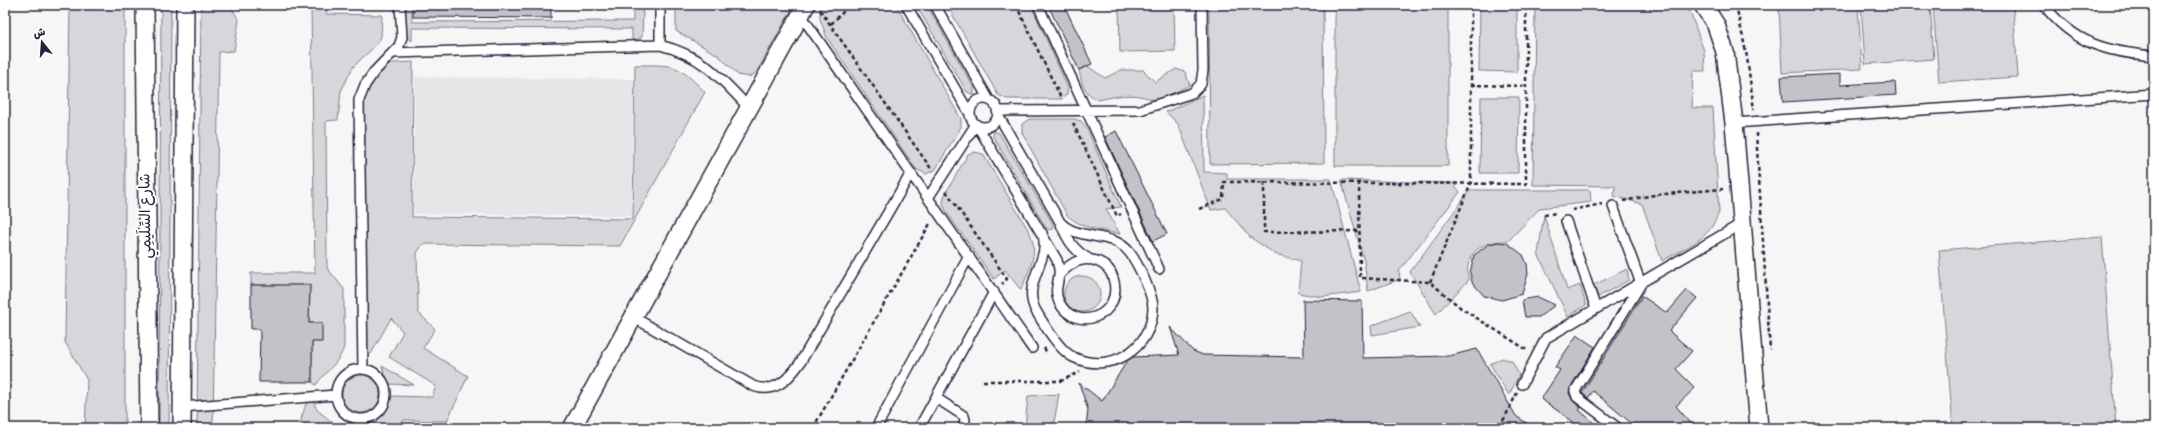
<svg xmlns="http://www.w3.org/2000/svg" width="2159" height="433" font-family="'Gochi Hand','Playpen Sans Arabic',sans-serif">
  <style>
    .built { fill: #e6e6e9 }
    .green { fill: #d7d7db; stroke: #7c7c8b }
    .building { fill: #c2c2c9; stroke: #22223b }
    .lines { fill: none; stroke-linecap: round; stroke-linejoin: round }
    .lane-casing { stroke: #22223b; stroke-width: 12 }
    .street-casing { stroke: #22223b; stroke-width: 20 }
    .path { stroke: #22223b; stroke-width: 2.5; stroke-dasharray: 4 3; stroke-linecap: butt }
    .lane { stroke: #fff; stroke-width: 9 }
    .street { stroke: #fff; stroke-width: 17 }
    .labels { text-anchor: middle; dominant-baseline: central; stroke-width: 4; stroke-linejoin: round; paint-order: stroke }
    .street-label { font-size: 15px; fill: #22223b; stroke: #fff }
  </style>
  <rect width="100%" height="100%" fill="#f6f6f7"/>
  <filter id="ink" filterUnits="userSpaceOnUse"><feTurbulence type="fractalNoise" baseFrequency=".025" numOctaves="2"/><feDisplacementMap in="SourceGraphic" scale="8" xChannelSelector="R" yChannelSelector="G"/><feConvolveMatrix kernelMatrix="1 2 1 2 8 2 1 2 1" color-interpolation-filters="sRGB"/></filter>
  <g filter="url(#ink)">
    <path class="built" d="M415 77 633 79 632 216 413 214Z"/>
    <path class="green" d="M70 5H125V428H85L87 380 65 342Z
      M161 5H171L169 428H159Z
      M201 5H230L239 20 234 51 219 52 213 425 215 428H197Z
      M311 5H326V14L382 15 381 37 376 45 353 67 341 91 338 120 326 121 327 268 344 289V347C340 362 325 372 316 385L312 382V342L322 323H309L310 285H251V273H315Z
      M412 5V22L633 21V5L643 12 642 37 632 42V29L412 28V41L405 35V9Z
      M676 5H794L756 73 749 77 738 75 718 55 676 31Z
      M820 5H896L961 119V127L935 170 926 174 916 169 827 38 820 19Z
      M916 5H927L974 88V95L967 92Z
      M947 5H1031L1068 88 1067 94 1062 99H1007L998 95Z
      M1119 5H1174L1175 51 1120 52Z
      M1480 5H1517V72L1479 71Z
      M1535 5H1686L1689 9 1704 51 1705 71H1693L1692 108H1713L1719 212C1709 241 1687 246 1662 261L1642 204 1614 196 1615 186 1533 185Z
      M1779 5H1858L1862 69 1782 73Z
      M1861 5H1930L1934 59 1865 64Z
      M1933 5H2013L2018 77 1939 82Z
      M1323 6 1324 163 1210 164 1209 7Z
      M1335 6H1448V166H1335Z
      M413 62 412 217 633 219 635 65C675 65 676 63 705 92L620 246 423 244 417 253 418 312 435 329 423 348 468 376 447 421 404 420 399 428H366L368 423 378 418 388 396 432 397 436 386 389 357 403 332 391 318 371 354 366 353 360 106 365 86 377 72 393 63Z
      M1087 66 1105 78 1121 70H1143L1155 82 1176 69 1185 72 1190 85 1157 101C1133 92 1122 95 1098 100 1084 93 1082 85 1079 70Z
      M1203 95 1204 172 1227 173V179H1331L1361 292 1322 297 1298 293 1301 261 1275 254 1250 237 1225 208 1211 210 1178 124 1166 112Z
      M1481 97H1519L1518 173H1480Z
      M1029 119H1074L1081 121 1087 129 1121 207 1106 209 1120 234C1100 230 1082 229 1067 215L1022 133V124Z
      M994 131 999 133 1053 224V228L1050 230 1046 228 993 136Z
      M975 152 983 154 1030 233C1039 256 1029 269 1021 290L1005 270 994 279 947 213 943 204 944 196 968 154Z
      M1341 180 1453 183 1460 192 1399 271 1400 279 1368 291 1364 261Z
      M1470 190H1590L1591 202 1540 208 1508 241C1483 240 1462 253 1469 280L1436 314 1410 272Z
      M1544 215 1567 290 1580 285 1586 305 1568 317 1538 254Z
      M2102 237 2116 428H1953L1939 250Z
      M1627 269 1629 280 1598 297 1594 285Z
      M1064 294a18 18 0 1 1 36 0a18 18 0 1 1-36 0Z
      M1410 311 1420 327 1372 335 1371 326Z
      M1502 358 1512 361 1519 375 1509 395 1490 364Z
      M382 366 414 385 388 384Z
      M342 394a19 19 0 1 1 38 0a19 19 0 1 1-38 0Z
      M1059 394 1053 428H1025L1028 396Z
      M313 401 317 410 340 428 302 427 301 419 306 404Z"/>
    <path class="building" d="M413 5H551V18L413 17Z
      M1048 5H1064L1092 64 1079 70Z
      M1840 74V85L1895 82 1896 95 1783 102 1781 77Z
      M1116 131 1167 234 1153 241 1105 137Z
      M1498 242 1507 243 1523 255 1527 264 1528 274 1522 294 1502 300 1484 296 1472 282 1470 273 1474 255 1489 244Z
      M251 285H310L309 323H322V342H312V382H259L260 329H251Z
      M1687 290 1697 298 1669 331 1692 351 1676 369 1695 388 1676 406 1695 428H1637L1593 391 1588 398 1582 393 1642 296 1667 313Z
      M1538 297 1555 305 1539 317H1525L1522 300Z
      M1303 300 1362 301 1363 358 1449 356 1477 349 1516 416 1534 428H1086L1088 410 1079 383 1102 401 1127 361 1133 357 1179 355 1170 327 1193 351 1203 355 1304 357Z
      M1577 335 1595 347 1570 388 1569 393 1573 401 1581 408 1579 410 1600 428H1582L1541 399 1560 370 1555 367Z"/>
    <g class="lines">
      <g class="lane-casing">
        <path id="lane" d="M660 5V45
          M906 5 970 114
          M935 5 989 100
          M1038 5 1159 269
          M2044 5C2074 44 2107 52 2154 56
          M801 15 1032 348
          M393 53 660 45C703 56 719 76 749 108
          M970 113a14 14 0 1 1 28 0a14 14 0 1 1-28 0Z
          M997 111 1140 110 1192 93 1201 84 1203 70 1202 5
          M998 115 1060 222C1067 239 1073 250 1089 259
          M1734 123 2154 94
          M977 125 1057 260C1058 265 1060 270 1059 275 1058 284 1054 292 1059 302 1076 335 1125 315 1113 278 1111 270 1104 264 1097 261 1081 256 1071 263 1060 274
          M928 198 976 124
          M1613 206 1641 284 1575 391 1577 397 1618 428
          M1566 221 1596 309
          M1042 233C1053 259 1020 283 1036 311 1043 323 1060 351 1073 357 1110 375 1152 349 1153 308 1153 294 1138 264 1130 253 1113 230 1078 242 1060 222
          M633 317 753 386C774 394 788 380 800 363L911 173
          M363 369 359 100 365 85 374 72 399 46 402 37 400 5
          M336 394a25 25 0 1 1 50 0a25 25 0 1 1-50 0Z
          M1522 384 1546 338 1741 224
          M936 398 964 416 965 420 963 428
          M182 407 336 395
          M876 428 969 256
          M919 428 994 292"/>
      </g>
      <g class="street-casing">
        <path id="street" d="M145 5 149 428
          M1703 5 1716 25 1725 52 1734 123 1759 428
          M182 428 185 5
          M572 428 806 5"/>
      </g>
      <path class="path" d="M1016 5 1061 98
        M1736 5 1747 57 1754 110
        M820 10 932 170
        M831 24 850 5
        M1471 85 1526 86
        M1073 123 1117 216 1121 214
        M1756 133 1770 350
        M1264 182V232L1359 231
        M1359 182 1360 278 1430 282 1461 308 1527 350
        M946 191 1007 279 1002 284
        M1623 201 1654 195 1723 189
        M1199 209 1223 199 1224 182 1526 184V5
        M1572 210 1602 204
        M1544 215 1557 213
        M1430 282 1471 183V5
        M1044 348 1047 353
        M983 381H1061L1080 372
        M1503 421 1517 393
        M813 428 931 222"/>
      <use href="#lane" class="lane"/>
      <use href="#street" class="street"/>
    </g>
  </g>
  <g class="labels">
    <g class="street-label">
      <text transform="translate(147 216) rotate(-91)">شارع السِّلَيمِي</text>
    </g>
  </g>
  <rect width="2159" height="433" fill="none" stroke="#fff" stroke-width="20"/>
  <rect x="10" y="10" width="2139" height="413" fill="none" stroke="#22223b" stroke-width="1.5" filter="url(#ink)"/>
  <g transform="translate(42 42) rotate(343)" stroke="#ffffff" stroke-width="3" paint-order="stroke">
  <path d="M0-3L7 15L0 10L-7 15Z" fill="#22223b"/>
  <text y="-6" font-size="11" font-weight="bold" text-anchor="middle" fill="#22223b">ش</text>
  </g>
</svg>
